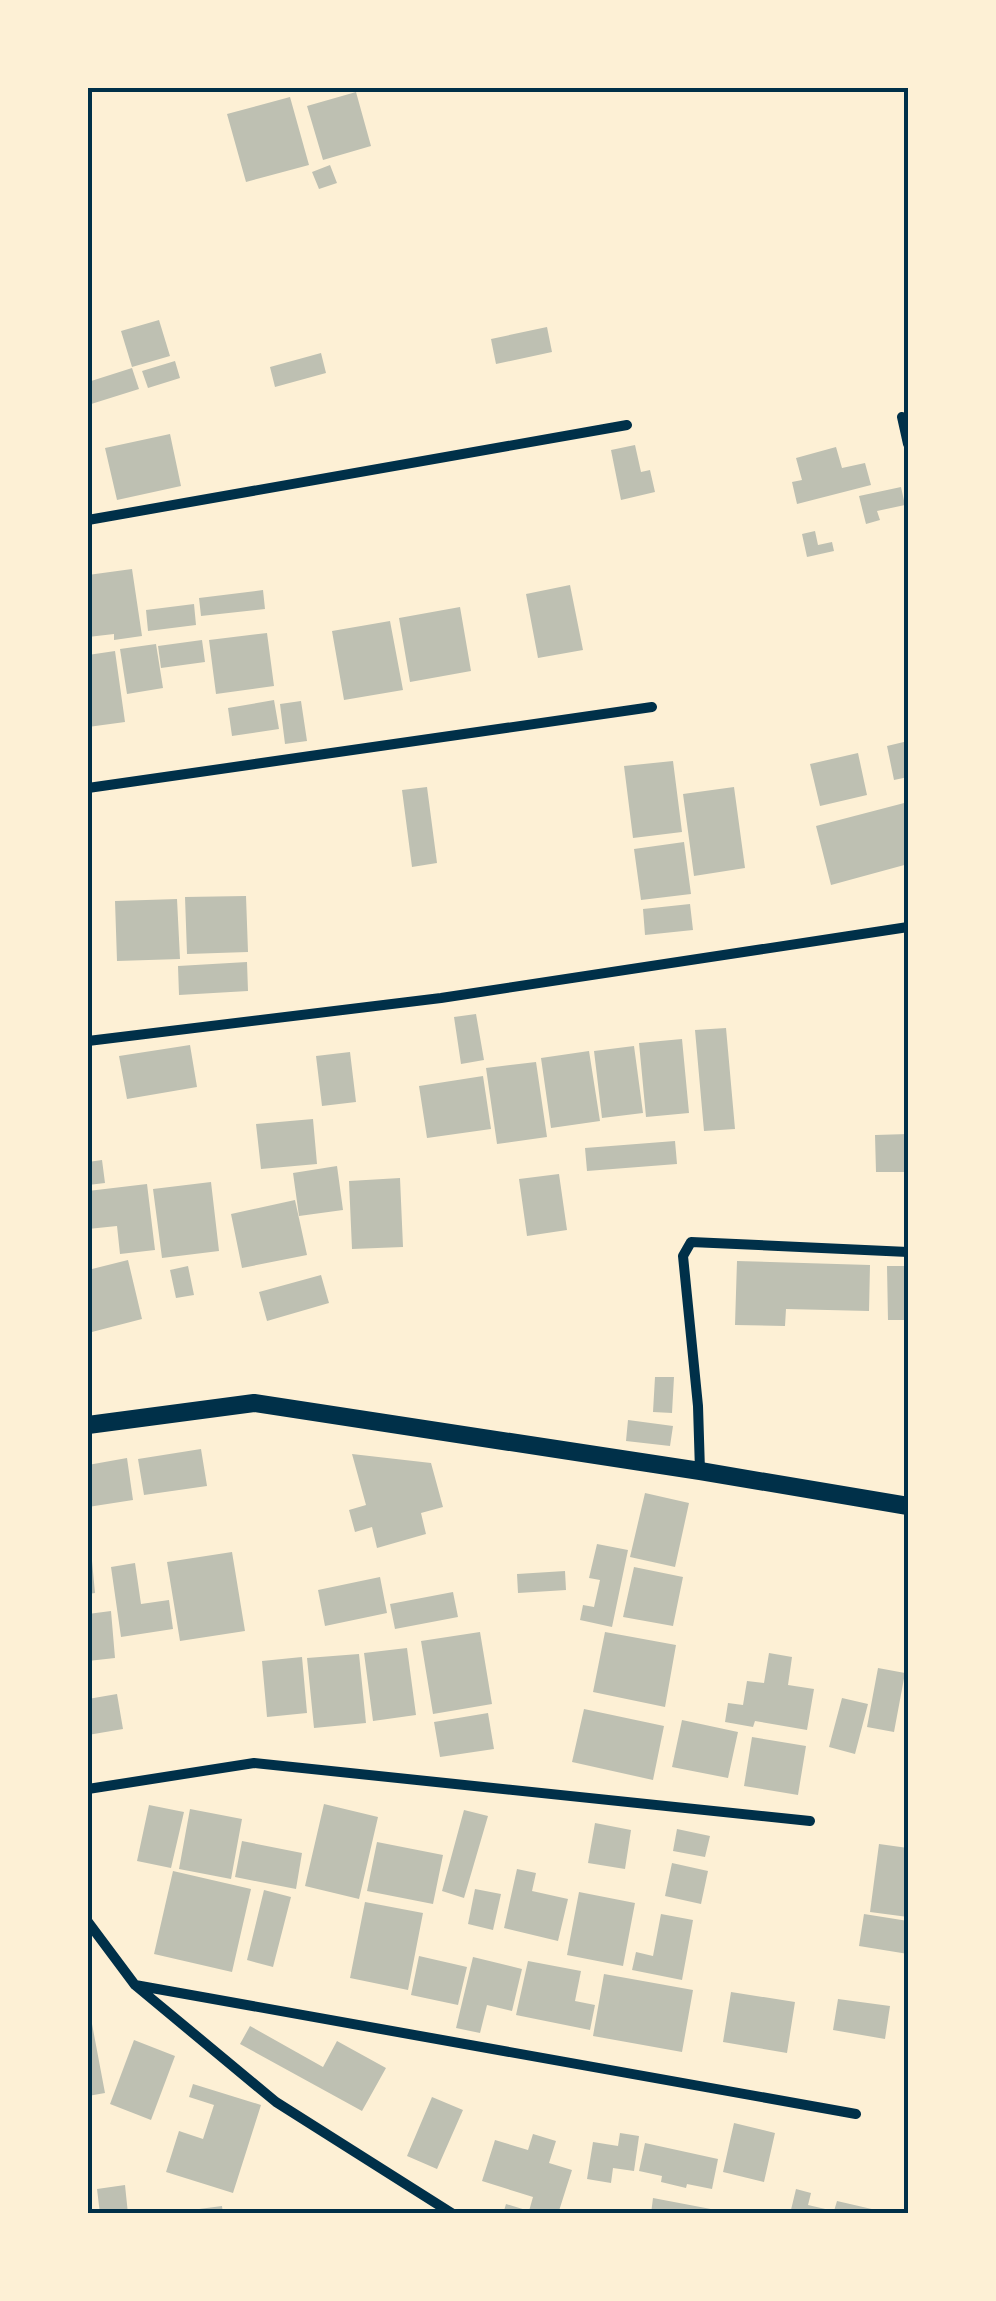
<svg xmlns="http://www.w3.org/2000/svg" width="996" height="2301" font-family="'Archivo Narrow',sans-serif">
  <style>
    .building { fill: #bec0b2 }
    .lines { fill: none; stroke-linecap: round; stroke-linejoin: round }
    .minor { stroke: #003049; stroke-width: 10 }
    .tertiary { stroke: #003049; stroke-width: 18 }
    .neatline { fill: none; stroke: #003049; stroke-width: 4 }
  </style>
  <rect width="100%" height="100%" fill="#fdf0d5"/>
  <path class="building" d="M356 92 371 146 323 160 307 106Z
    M290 97 309 165 246 182 227 114Z
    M330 165 337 183 319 189 312 172Z
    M159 320 170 356 132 367 121 331Z
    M547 327 552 352 496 364 491 339Z
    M321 353 326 373 275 387 270 367Z
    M175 361 180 378 148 388 142 371Z
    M132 368 139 389 88 405V382Z
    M170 434 181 486 117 500 105 448Z
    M635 445 641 472 650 470 655 492 621 500 611 450Z
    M836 447 842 468 865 463 871 485 797 504 792 482 802 480 796 458Z
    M901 487 905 505 877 511 880 520 866 524 859 496Z
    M815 531 818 545 832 542 834 551 807 557 802 534Z
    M132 569 142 636 114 640V634L88 637V575Z
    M570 585 583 650 538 658 526 594Z
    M263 590 265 609 201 616 199 598Z
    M194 604 196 625 148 631 146 610Z
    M460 607 471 671 410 682 399 618Z
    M390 621 403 690 344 700 332 631Z
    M267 633 274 686 216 694 209 640Z
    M202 640 205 662 161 668 158 646Z
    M156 644 163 688 127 694 120 649Z
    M115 651 125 722 88 727V655Z
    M274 700 279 729 232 736 228 708Z
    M301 701 307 741 285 744 280 704Z
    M908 741V777L894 780 887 746Z
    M858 753 867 795 820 806 810 764Z
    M673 761 682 832 633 838 624 766Z
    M427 787 437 863 412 867 402 790Z
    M734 787 745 868 694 876 683 794Z
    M908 802V864L831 885 816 826Z
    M684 842 691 894 641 900 634 849Z
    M246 896 248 952 187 954 185 897Z
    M177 899 180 959 117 961 115 901Z
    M690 904 693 930 645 935 643 909Z
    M247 962 248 991 179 995 178 966Z
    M476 1014 484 1060 461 1064 454 1017Z
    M726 1028 735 1129 704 1131 695 1030Z
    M682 1039 689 1113 646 1117 639 1043Z
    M190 1045 197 1087 127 1099 119 1056Z
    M634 1046 643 1113 602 1118 594 1051Z
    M589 1051 600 1121 551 1128 541 1058Z
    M350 1052 356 1102 322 1106 316 1056Z
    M536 1062 547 1137 497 1144 486 1068Z
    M483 1076 491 1129 427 1138 419 1086Z
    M313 1119 317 1164 261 1169 256 1124Z
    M908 1134V1172H876L875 1135Z
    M675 1141 677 1164 587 1171 585 1148Z
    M102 1160 105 1183 88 1185V1162Z
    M337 1166 343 1210 299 1216 293 1173Z
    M559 1174 567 1230 527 1236 519 1179Z
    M400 1178 403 1247 352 1249 349 1181Z
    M211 1182 219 1251 162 1258 153 1189Z
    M147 1184 155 1250 120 1254 117 1226 88 1229V1191Z
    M295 1200 307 1255 242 1268 231 1214Z
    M128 1260 142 1319 88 1333V1270Z
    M737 1261 870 1265 869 1311 786 1309 785 1326 735 1325Z
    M188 1266 194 1295 176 1298 170 1270Z
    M887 1266H908V1320H888Z
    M321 1275 329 1303 267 1321 259 1292Z
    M655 1377H674L672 1413 653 1412Z
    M628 1420 673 1426 670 1446 626 1441Z
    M201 1449 207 1486 144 1495 138 1459Z
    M352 1454 431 1463 443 1507 421 1513 426 1534 377 1548 372 1527 355 1532 349 1510 366 1505Z
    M127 1458 133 1500 88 1507V1465Z
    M645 1493 689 1503 675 1567 630 1557Z
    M597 1544 628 1550 612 1627 580 1620 583 1605 594 1607 600 1580 589 1578Z
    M232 1552 245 1631 180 1641 167 1562Z
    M88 1561H92L95 1593 88 1594Z
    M135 1563 141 1604 169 1600 173 1629 121 1637 111 1567Z
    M634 1567 683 1577 673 1626 623 1617Z
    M565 1571 566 1590 518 1593 517 1574Z
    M380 1577 387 1613 325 1626 318 1590Z
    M453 1592 458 1617 395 1629 390 1604Z
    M111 1611 115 1658 88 1661V1614Z
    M480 1632 492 1704 433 1714 421 1641Z
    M605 1632 676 1645 665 1707 593 1692Z
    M407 1648 416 1715 373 1721 364 1653Z
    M769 1653 792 1657 788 1685 814 1689 807 1730 755 1721 753 1727 725 1722 728 1703 743 1705 747 1681 764 1683Z
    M359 1654 366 1723 314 1728 307 1658Z
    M302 1657 307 1713 267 1717 262 1661Z
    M878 1668 905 1673 894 1732 867 1727Z
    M117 1694 123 1729 88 1735V1699Z
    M842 1698 868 1704 855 1754 829 1747Z
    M584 1709 664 1726 653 1780 572 1762Z
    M488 1713 494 1749 440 1757 434 1722Z
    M682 1720 738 1732 728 1778 672 1767Z
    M752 1737 806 1746 798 1795 744 1786Z
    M324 1804 378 1817 359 1899 305 1886Z
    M149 1805 184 1812 171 1868 137 1861Z
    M190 1809 242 1819 231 1879 179 1869Z
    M464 1810 488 1816 464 1898 442 1891Z
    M595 1823 631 1830 625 1869 588 1863Z
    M677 1829 710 1836 705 1857 673 1851Z
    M242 1841 302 1853 296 1889 235 1877Z
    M377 1842 443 1855 433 1904 367 1891Z
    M879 1844 908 1848V1917L870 1912Z
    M672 1863 708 1871 701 1904 665 1896Z
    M517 1869 536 1873 532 1891 568 1899 558 1941 504 1928Z
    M173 1871 251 1889 232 1972 154 1954Z
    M475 1889 501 1894 493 1930 468 1924Z
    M264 1890 291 1897 273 1967 247 1960Z
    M579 1892 635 1903 623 1966 567 1955Z
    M365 1902 423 1913 408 1990 350 1978Z
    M661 1914 693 1920 682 1980 632 1970 636 1952 653 1956Z
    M864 1914 908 1921V1954L859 1946Z
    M419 1956 467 1967 458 2005 411 1995Z
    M473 1957 522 1969 512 2011 487 2005 480 2033 456 2028Z
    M528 1961 581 1971 575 2001 595 2005 590 2030 516 2015Z
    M604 1974 693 1990 682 2052 593 2036Z
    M731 1992 795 2002 787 2053 723 2042Z
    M838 1999 890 2006 885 2039 833 2030Z
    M89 2008 105 2093 88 2096V2009Z
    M250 2026 323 2067 337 2041 386 2068 362 2111 240 2044Z
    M134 2040 175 2056 151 2120 110 2104Z
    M193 2084 261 2105 233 2193 166 2172 179 2131 203 2139 214 2105 189 2097Z
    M432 2097 463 2110 437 2169 407 2156Z
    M734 2123 775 2133 764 2182 723 2172Z
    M620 2133 639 2136 634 2171 613 2168 611 2183 587 2179 593 2142 618 2146Z
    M533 2134 556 2141 549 2163 572 2170 558 2214H503L506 2204 529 2211 533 2197 482 2181 495 2140 528 2150Z
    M645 2143 718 2159 712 2189 687 2184 686 2188 661 2182 662 2176 639 2171Z
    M125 2185 128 2214H100L97 2189Z
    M796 2189 811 2193 808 2205 834 2211 837 2201 876 2210V2214H790Z
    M653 2198 716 2210 715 2214H651Z
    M222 2206 223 2214H184V2211Z"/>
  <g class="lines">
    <path class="minor" d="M902 417 908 444
      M88 520 627 425
      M88 788 652 707
      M88 1041 441 998 908 927
      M700 1471 698 1406 683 1256 691 1242 908 1252
      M88 1789 254 1763 810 1821
      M88 1922 135 1985 276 2102 453 2214
      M135 1985 856 2114"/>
    <path class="tertiary" d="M88 1425 254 1403 700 1471 908 1506"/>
  </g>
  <rect width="996" height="2301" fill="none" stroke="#fdf0d5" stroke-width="180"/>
  <rect x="90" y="90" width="816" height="2121" class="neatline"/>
</svg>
